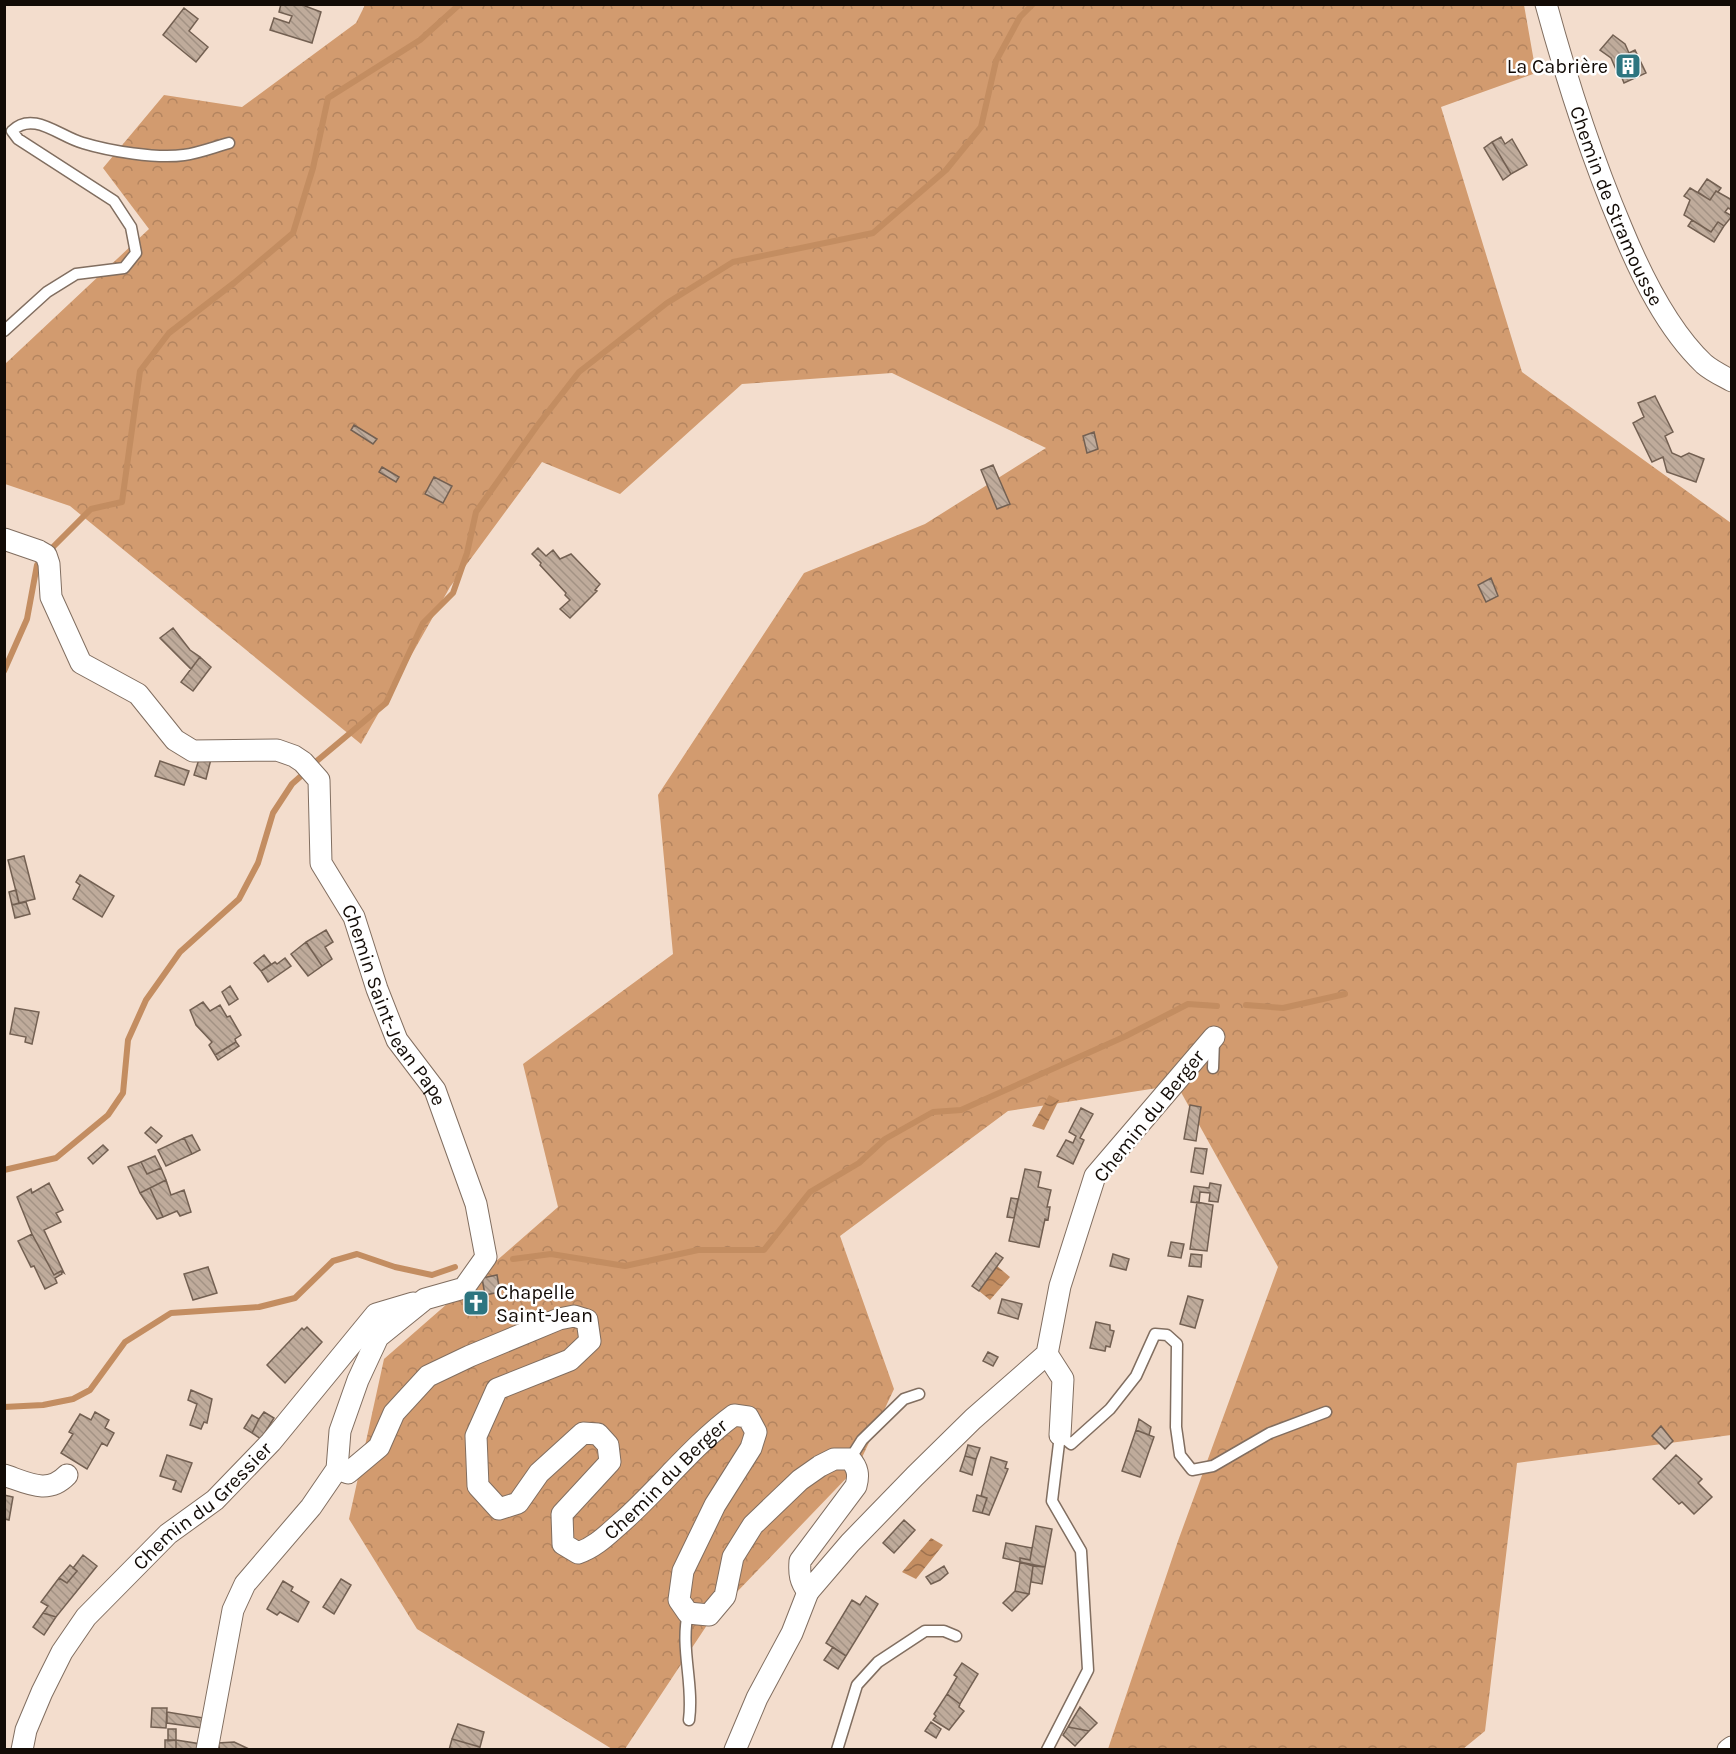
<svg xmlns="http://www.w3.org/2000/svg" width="1736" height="1754" font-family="Karla,sans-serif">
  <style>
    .forest { fill: url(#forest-crowns) }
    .water { fill: url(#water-waves) }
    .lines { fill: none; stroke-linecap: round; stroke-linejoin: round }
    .stream { stroke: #c38d61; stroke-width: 6 }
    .building { fill: url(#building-back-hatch); stroke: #736052; stroke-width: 1.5 }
    .lane-casing { stroke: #816e60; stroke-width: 13 }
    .street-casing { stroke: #816e60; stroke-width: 23 }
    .lane { stroke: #fff; stroke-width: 10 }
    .street { stroke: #fff; stroke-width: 21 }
    .labels { text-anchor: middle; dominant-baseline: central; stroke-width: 5; stroke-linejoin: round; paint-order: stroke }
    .poi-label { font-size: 20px; fill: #120b06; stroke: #fff; text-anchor: end }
    .street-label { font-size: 20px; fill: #120b06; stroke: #fff }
  </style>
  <defs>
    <pattern id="forest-crowns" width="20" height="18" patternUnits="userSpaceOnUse" patternTransform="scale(1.5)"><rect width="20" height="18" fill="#d29b6f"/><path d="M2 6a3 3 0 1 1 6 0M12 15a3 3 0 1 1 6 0" fill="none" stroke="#b3845f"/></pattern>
    <pattern id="water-waves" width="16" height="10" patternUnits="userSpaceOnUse" patternTransform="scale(1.5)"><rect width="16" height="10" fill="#c38d61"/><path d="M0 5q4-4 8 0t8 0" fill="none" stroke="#9d714e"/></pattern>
    <pattern id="building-back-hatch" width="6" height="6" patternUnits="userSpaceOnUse" patternTransform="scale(1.5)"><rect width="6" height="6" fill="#bfab9b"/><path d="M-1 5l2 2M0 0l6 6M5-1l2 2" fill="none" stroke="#a39284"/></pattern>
  </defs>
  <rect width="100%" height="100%" fill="#f3ddcd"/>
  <path class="forest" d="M365 5H1524L1536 73 1441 107 1522 372 1731 523V1435L1517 1463 1485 1731 1463 1749H1108L1178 1541 1278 1267 1177 1085 1008 1111 840 1236 894 1389 858 1466 711 1619 625 1749H612L417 1629 349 1519 384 1359 558 1207 523 1064 673 954 658 795 804 573 925 524 1046 448 892 373 742 384 620 494 542 462 450 587 361 744 70 506 5 484V364L149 229 103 168 164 95 242 107 356 23Z"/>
  <path class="water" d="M1049 1095 1059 1100 1044 1130 1032 1126Z
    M997 1266 1010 1277 990 1300 979 1291Z
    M931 1538 943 1545 916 1579 902 1572Z"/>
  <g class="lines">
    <path class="stream" d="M49 551 91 509 122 502 140 371 169 333 234 283 293 233 313 168 328 98 420 40 460 4
      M4 671 27 619 37 565
      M312 765 386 703 423 623 453 593 467 553 476 512 537 426 579 372 667 303 733 262 873 233 946 170 981 127 996 61 1020 17 1033 4
      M1246 1005 1283 1008 1345 994
      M4 1170 56 1158 108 1115 123 1093 128 1040 146 1000 180 952 239 899 258 863 273 813 292 784 301 776
      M513 1259 551 1254 625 1266 698 1250H764L810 1192 859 1163 885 1139 933 1112 961 1110 1126 1036 1188 1004 1217 1006
      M4 1407 43 1405 73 1399 90 1390 125 1342 171 1313 259 1307 295 1298 333 1261 357 1254 395 1267 432 1275 455 1267"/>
  </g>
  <path class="building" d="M281 4H305V6L321 12 312 43 270 30 274 18 289 23 292 16 279 12Z
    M184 8 198 19 189 31 208 47 196 62 163 35Z
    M1613 35 1625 44 1629 53 1635 50 1646 73 1624 83 1620 73 1618 74 1611 58 1600 50Z
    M1501 137 1505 144 1512 139 1527 165 1511 174 1492 142Z
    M1492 142 1511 174 1503 180 1484 148Z
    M1707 179 1721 188 1718 192 1716 191 1710 200 1698 192Z
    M1690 188 1710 200 1716 191 1732 200V210L1728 208 1725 212 1732 216 1724 226 1718 222 1711 232 1684 215 1690 200 1684 196Z
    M1692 220 1711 232 1718 222 1724 226 1714 242 1688 226Z
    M1655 396 1673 432 1665 436 1672 453 1681 457 1689 453 1704 459 1696 482 1667 472 1663 457 1652 462 1633 423 1644 417 1638 403Z
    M354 425 377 439 373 444 351 430Z
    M1094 432 1098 449 1087 453 1083 436Z
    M993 465 1010 504 997 509 981 470Z
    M382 467 399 477 396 482 379 472Z
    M434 477 452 486 443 503 425 494Z
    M538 548 546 556 553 550 560 559 571 554 600 584 595 590 597 591 570 618 560 609 570 600 565 595 566 593 540 565 541 563 532 554Z
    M1491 578 1498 596 1486 602 1478 585Z
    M173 628 190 650 200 657 191 669 160 638Z
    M200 657 211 667 193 691 181 682Z
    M200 756 211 759 206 779 194 775Z
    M160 761 189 771 184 785 155 776Z
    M24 856 35 899 19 903 8 860Z
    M80 875 114 896 102 917 73 899 80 885 76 882Z
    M16 890 19 903 12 905 9 892Z
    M26 902 30 914 15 918 12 905Z
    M326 930 333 942 325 947 332 959 322 966 306 942Z
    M306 942 322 966 308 976 291 954Z
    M264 955 271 964 261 971 254 963Z
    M285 958 291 966 268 982 261 971 275 962 277 964Z
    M230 986 238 999 229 1005 222 992Z
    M203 1002 210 1011 220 1005 227 1017 230 1016 241 1035 235 1039 236 1042 215 1055 209 1045 212 1042 196 1025 190 1010Z
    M15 1008 39 1012 32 1044 25 1042 26 1037 10 1034Z
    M236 1042 239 1046 218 1060 215 1055Z
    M1190 1105 1201 1107 1196 1141 1184 1139Z
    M1081 1108 1093 1114 1080 1138 1084 1140 1073 1164 1057 1156 1066 1140 1073 1143 1076 1136 1069 1132Z
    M151 1127 162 1136 156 1143 145 1133Z
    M192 1135 200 1150 192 1154 184 1138Z
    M184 1138 192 1154 166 1166 158 1150Z
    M103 1145 108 1150 93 1164 88 1158Z
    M1195 1148 1207 1149 1203 1174 1191 1172Z
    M155 1156 161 1168 147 1174 141 1162Z
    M141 1162 147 1174 161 1168 166 1180 140 1193 128 1167Z
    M1025 1169 1041 1172 1038 1187 1051 1190 1047 1207H1050L1048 1220 1045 1219 1039 1247 1009 1241Z
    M166 1180 171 1195 184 1190 191 1212 180 1216 177 1211 163 1217 150 1188Z
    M49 1183 63 1210 56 1213 61 1222 44 1230 64 1273 61 1271 54 1275 32 1234 17 1197 31 1189 32 1193Z
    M1210 1183 1221 1185 1218 1202 1209 1201 1210 1193 1200 1192 1199 1203 1191 1202 1194 1186 1209 1188Z
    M150 1188 163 1217 157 1219 140 1193Z
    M1011 1198 1018 1199 1014 1218 1007 1217Z
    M1197 1202 1213 1205 1207 1251 1190 1249Z
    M32 1234 54 1275 61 1271 62 1274 55 1278 57 1283 45 1289 34 1266 31 1267 18 1241Z
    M1171 1242 1184 1244 1181 1258 1168 1256Z
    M996 1253 1003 1258 979 1291 972 1286Z
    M1113 1254 1129 1259 1126 1270 1110 1266Z
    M1191 1254 1202 1255 1201 1267 1189 1266Z
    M208 1267 217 1293 193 1300 184 1274Z
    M497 1275 500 1292 485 1295 482 1278Z
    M482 1295 485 1307 471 1312 467 1299Z
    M1188 1296 1203 1300 1195 1328 1180 1324Z
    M1002 1299 1022 1304 1018 1319 998 1313Z
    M1096 1322 1110 1325V1330L1114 1331 1110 1347 1106 1346 1105 1351 1090 1348Z
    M307 1327 322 1342 285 1383 267 1365 302 1328 304 1330Z
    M988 1352 998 1357 993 1366 983 1361Z
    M191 1390 212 1399 207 1423 204 1422 201 1429 190 1425 197 1404 188 1400Z
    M95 1412 109 1420 105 1428 114 1433 107 1446 102 1443 87 1469 61 1453 73 1434 69 1432 80 1414 91 1420Z
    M264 1412 274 1418 261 1439 252 1433 259 1419Z
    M252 1415 259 1419 252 1433 244 1428Z
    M1139 1419 1151 1427 1149 1435 1136 1430Z
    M1661 1426 1673 1441 1665 1449 1652 1436Z
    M1136 1430 1154 1437 1140 1477 1122 1471Z
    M968 1445 980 1448 976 1459 965 1456Z
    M167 1455 192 1463 181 1492 173 1489 176 1481 160 1476Z
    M1676 1455 1702 1479 1698 1483 1712 1497 1694 1514 1682 1502 1679 1504 1653 1479Z
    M965 1456 976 1459 972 1475 960 1471Z
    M991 1457 1007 1462 1005 1468 1008 1469 989 1515 982 1513 987 1498 981 1496Z
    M4 1495 13 1497 9 1520 4 1519Z
    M977 1495 987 1498 982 1513 973 1511Z
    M904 1520 915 1530 894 1553 883 1543Z
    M1036 1526 1052 1529 1045 1567 1020 1562V1558L1030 1560Z
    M1006 1543 1032 1548 1030 1560 1020 1558V1562L1003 1558Z
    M83 1555 97 1566 56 1617 43 1613 48 1606 41 1602 59 1578 67 1583 77 1571 73 1568Z
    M1020 1562 1033 1566 1029 1594 1015 1591Z
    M70 1565 77 1571 67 1583 59 1578Z
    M944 1566 948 1573 940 1580 931 1584 926 1577Z
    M1033 1566 1045 1567 1042 1584 1031 1582Z
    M341 1579 351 1585 334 1614 323 1607Z
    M283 1581 293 1587 291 1591 309 1602 298 1622 280 1612 277 1615 267 1609Z
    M1015 1591 1029 1594 1012 1611 1003 1603Z
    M866 1596 878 1604 846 1656 826 1643 852 1600 860 1605Z
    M43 1613 56 1617 44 1635 33 1627Z
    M833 1647 846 1656 838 1669 824 1660Z
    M962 1663 978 1674 960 1704 947 1694 957 1677 954 1675Z
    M947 1694 960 1704 959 1707 964 1711 949 1730 933 1720 936 1716 934 1714Z
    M1080 1707 1097 1723 1089 1731 1068 1727Z
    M152 1708H167L166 1728 151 1727Z
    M167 1712 204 1718 202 1728 167 1723Z
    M931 1722 941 1729 936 1738 925 1731Z
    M458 1724 484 1732 480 1747 452 1739Z
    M1068 1727 1089 1731 1075 1746 1063 1735Z
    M168 1729H176V1740L168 1741Z
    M452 1739 480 1747 479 1750H449Z
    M165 1740H176V1750H165Z
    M176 1740 201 1744V1750H176Z
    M234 1742 249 1749V1750H220L218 1743Z"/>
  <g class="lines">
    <g class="lane-casing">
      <path id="lane" d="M4 331 47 292 76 274 124 268 136 253 131 227 114 201 18 139 12 131C33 110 60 137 83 143 109 151 157 159 184 155 199 153 214 147 229 143
        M1213 1068 1214 1040
        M1060 1435 1071 1444 1110 1409 1136 1376 1155 1334 1167 1335 1177 1344 1176 1427 1180 1455 1192 1470 1213 1466 1270 1433 1326 1412
        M850 1459 862 1440 904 1399 919 1394
        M688 1613C680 1648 694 1684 689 1720
        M837 1750 857 1685 878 1662 925 1631H944L956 1636
        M1047 1750 1088 1670 1081 1551 1052 1501 1060 1435"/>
    </g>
    <g class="street-casing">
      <g id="street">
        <path id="s1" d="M1546 4C1567 81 1591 156 1622 229 1641 275 1667 329 1704 364 1712 371 1723 376 1732 381"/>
        <path id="s2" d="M4 539 39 551 46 555 49 564 51 597 81 663 138 694 175 740 193 751 277 750 294 756 303 762 319 780 321 863 354 917 377 989 397 1040 435 1090 476 1204 486 1257 464 1288 425 1299 378 1337 358 1380 340 1431 337 1469 311 1507 245 1584 233 1610 207 1750"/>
        <path d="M1047 1354 1063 1379 1060 1435"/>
        <path id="s3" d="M337 1469 348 1473 379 1447 394 1413 428 1376 470 1356 559 1319 574 1316 587 1320 590 1341 570 1360 497 1389 476 1436 478 1486 499 1509 518 1503 539 1473 583 1433 598 1434 608 1445 610 1462 562 1514 563 1544 578 1553C596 1547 608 1534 623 1521 661 1487 693 1445 734 1415L748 1417 756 1432 751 1448 715 1505 683 1571 679 1600 688 1613 709 1615 725 1596 733 1557 753 1525 800 1480 820 1466 834 1459H850C858 1468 859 1475 856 1486L800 1561C799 1574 800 1581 808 1592L850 1543 915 1476 973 1419 1047 1354 1060 1286 1095 1176 1214 1037"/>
        <path d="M4 1475C28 1483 48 1495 67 1475"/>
        <path id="s4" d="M22 1750 26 1730 42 1692 62 1652 86 1617 168 1534 215 1500 271 1442 376 1314 413 1303"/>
        <path d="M735 1750 757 1698 792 1633 808 1592"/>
        <path d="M1728 1750 1732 1747"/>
      </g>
    </g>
    <use href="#lane" class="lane"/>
    <use href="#street" class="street"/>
  </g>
  <defs>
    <g id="building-square" transform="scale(1.35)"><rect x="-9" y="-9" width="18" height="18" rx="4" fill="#2d7580" stroke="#fff"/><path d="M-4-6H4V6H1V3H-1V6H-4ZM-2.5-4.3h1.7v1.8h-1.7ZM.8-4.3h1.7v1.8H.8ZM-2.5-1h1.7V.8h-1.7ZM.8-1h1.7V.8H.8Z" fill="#fff"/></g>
    <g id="church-square" transform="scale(1.35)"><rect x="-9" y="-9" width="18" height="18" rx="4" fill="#2d7580" stroke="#fff"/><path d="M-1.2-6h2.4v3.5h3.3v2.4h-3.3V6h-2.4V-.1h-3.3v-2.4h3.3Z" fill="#fff"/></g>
  </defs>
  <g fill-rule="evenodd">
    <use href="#building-square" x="1628" y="66"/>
    <use href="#church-square" x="476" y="1303"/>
  </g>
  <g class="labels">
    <g class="poi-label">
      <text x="1608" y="66">La Cabrière</text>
      <text x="496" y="1292" text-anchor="start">Chapelle<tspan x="496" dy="23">Saint-Jean</tspan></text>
    </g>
    <g class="street-label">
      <text stroke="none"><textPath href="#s1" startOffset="214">Chemin de Stramousse</textPath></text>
      <text stroke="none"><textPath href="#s2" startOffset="686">Chemin Saint-Jean Pape</textPath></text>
      <text transform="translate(1149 1116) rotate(-51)">Chemin du Berger</text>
      <text stroke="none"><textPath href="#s3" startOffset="968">Chemin du Berger</textPath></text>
      <text stroke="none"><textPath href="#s4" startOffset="310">Chemin du Gressier</textPath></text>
    </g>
  </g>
  <rect width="1736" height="1754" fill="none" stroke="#120b06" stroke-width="12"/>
</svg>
